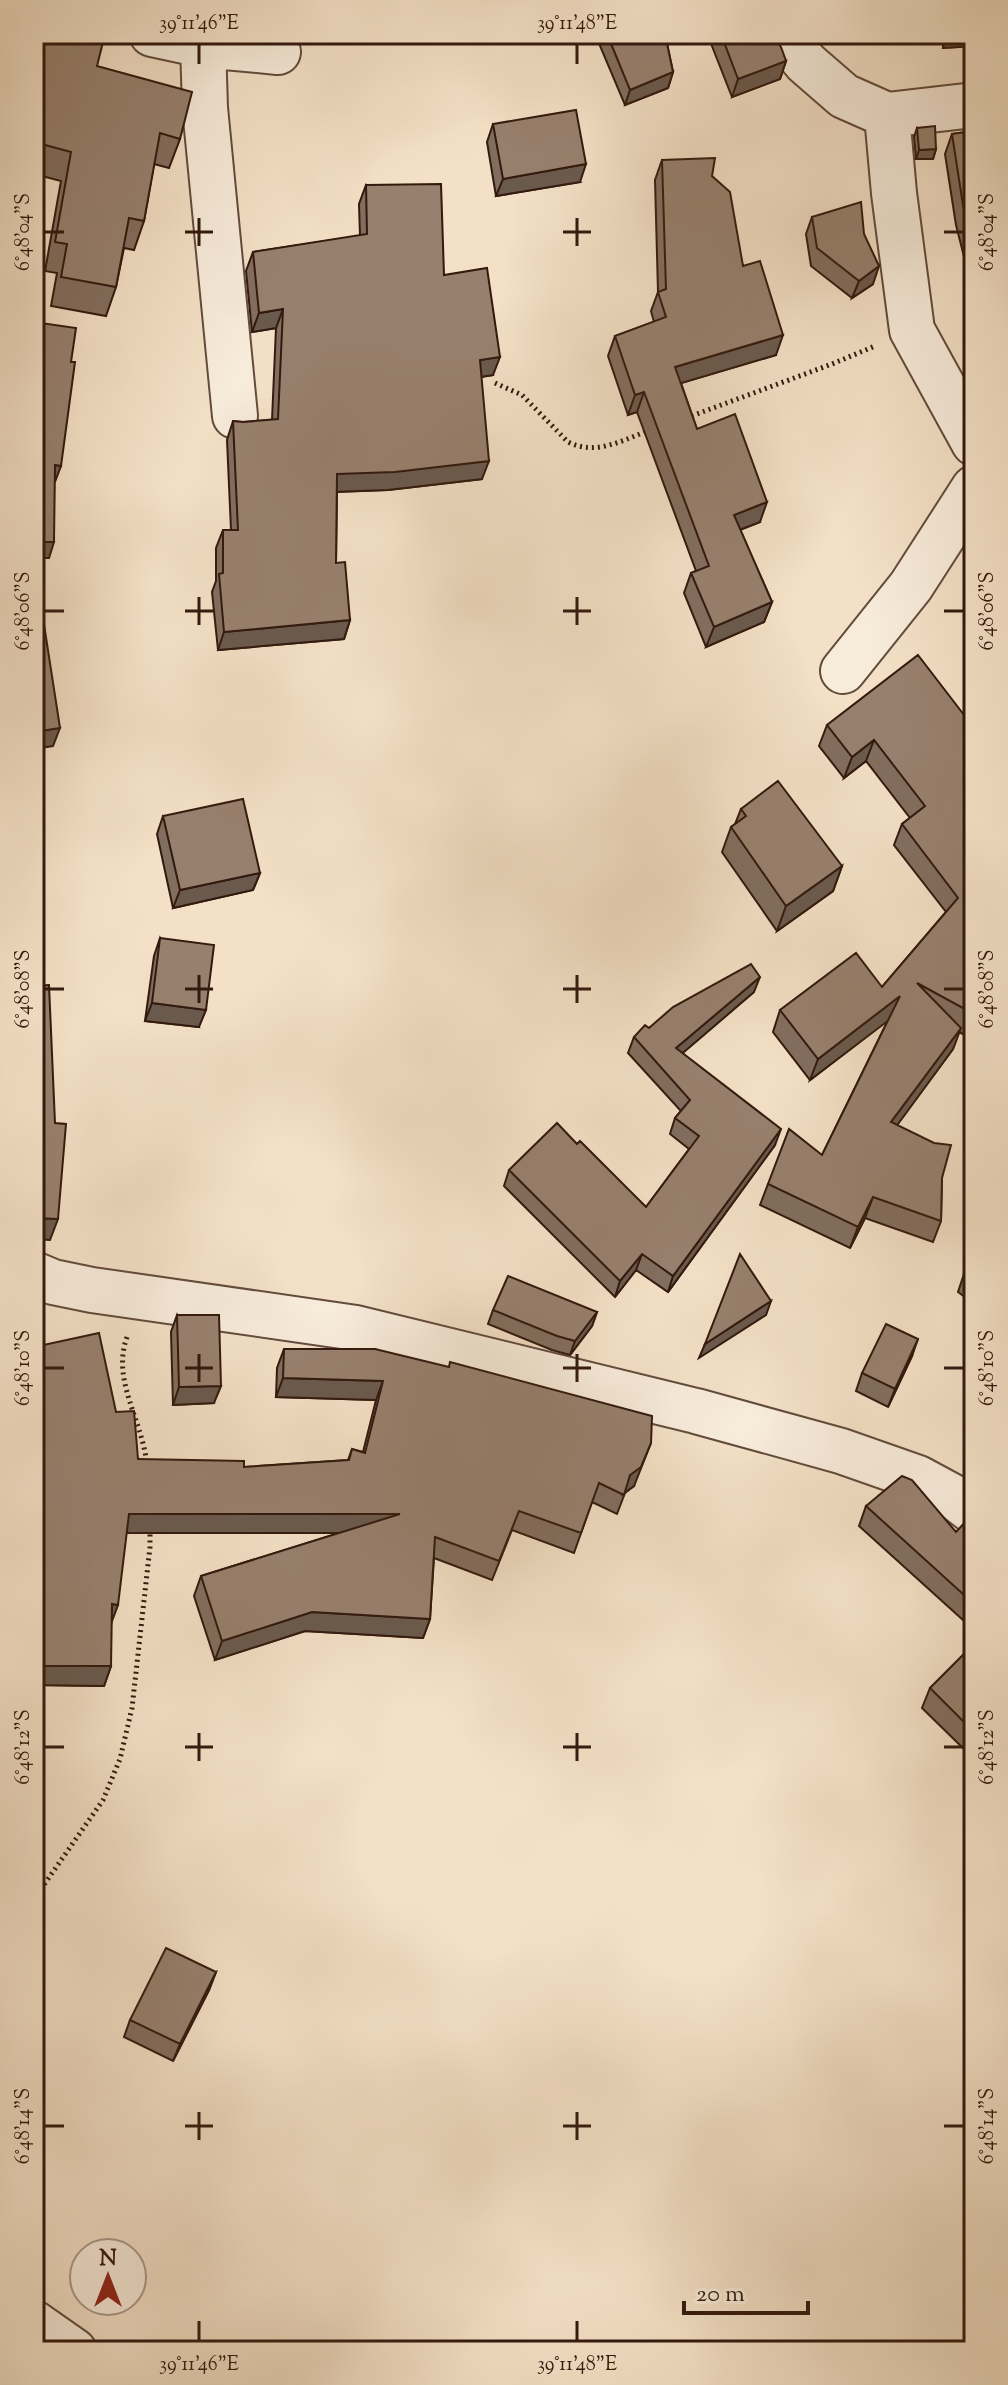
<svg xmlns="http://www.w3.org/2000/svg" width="1008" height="2385" font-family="'Sorts Mill Goudy',serif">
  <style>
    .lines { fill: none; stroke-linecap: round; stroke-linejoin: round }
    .minor-casing { stroke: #634b3c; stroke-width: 48 }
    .path { stroke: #33190e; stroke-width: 5; stroke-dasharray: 2 4; stroke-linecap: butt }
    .minor { stroke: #f7ebda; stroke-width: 44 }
    .wall { fill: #826e5f; stroke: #33190e; stroke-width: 2 }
    .shaded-wall { fill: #6a5a4d; stroke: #33190e; stroke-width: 2 }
    .building { fill: #97806e; stroke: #33190e; stroke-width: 2 }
    .ticks { fill: none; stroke: #33190e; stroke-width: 3 }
    .neatline { fill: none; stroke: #33190e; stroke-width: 3 }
    .ticks-label { font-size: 20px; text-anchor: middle; fill: #33190e }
  </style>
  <rect width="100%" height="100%" fill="#f3e0c6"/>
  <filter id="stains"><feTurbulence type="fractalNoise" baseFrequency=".0025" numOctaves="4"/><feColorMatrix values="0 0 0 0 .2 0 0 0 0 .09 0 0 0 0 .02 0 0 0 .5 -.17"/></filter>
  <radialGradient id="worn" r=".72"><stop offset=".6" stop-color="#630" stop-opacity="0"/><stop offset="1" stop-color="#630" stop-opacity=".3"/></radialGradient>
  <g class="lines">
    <g class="minor-casing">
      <path id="minor" d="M152 34 203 45 278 52
        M782 34 806 63 844 96 887 115 974 105
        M203 45 205 108 235 416
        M887 115 894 193 912 330 974 443
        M843 671 911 586 974 488
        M34 1274 53 1282 92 1290 356 1328 696 1411 841 1451 918 1478 957 1499 974 1512
        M34 2323 74 2351"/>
    </g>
    <path class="path" d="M495 383 522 395 568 442C596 456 623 440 650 430
      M686 418 832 364 875 346
      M127 1337C111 1381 143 1420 147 1466
      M34 1899 103 1800 120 1759 132 1708 150 1547V1528"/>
    <use href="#minor" class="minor"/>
  </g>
  <path class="wall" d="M34 34 97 66 180 139 169 168 154 164 144 221 134 250 124 248 116 287 106 316 51 306 57 273 45 271 61 181 34 174Z
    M595 34H665L673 72 668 88 625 105Z
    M713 34H771L786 61 780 79 732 97 710 41Z
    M942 34H974V46L943 48Z
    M493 124 580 182 496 196 487 142Z
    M917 128 936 149 933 159H916L914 137Z
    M974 131V296L956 225 945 154 952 134Z
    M662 160 712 176 743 266 776 355 681 383 697 429 760 522 740 530 772 602 764 622 706 647 684 593 691 573 696 571 637 412 628 415 608 356 615 336 654 322 651 311 658 292 655 180Z
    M366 185 444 275 493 375 481 377 482 479 388 490 337 492 336 563 350 620 344 639 218 650 212 592 216 581V548L223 530H231L227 440 233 421 243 422 272 420 276 328 252 332 246 271 253 252 360 236 359 204Z
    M812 217 864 234 873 284 852 298 811 266 806 234Z
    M974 547V575L968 565Z
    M827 725 974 728V1040L959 1032 953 1049 897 1125 942 1178 941 1221 933 1242 865 1218 850 1248 760 1205 768 1184 822 1155 888 1020 810 1080 773 1032 780 1010 882 987 946 912 894 845 902 824 910 818 866 761 844 778 819 746Z
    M741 809 842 866 833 891 777 931 722 852 731 827 735 824Z
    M163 816 260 873 253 890 173 908 157 834Z
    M160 938 199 1027 145 1021 154 956Z
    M754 992 682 1053 775 1145 668 1292 636 1270 615 1297 504 1186 509 1170 577 1144 646 1207 689 1149 670 1134 675 1118 681 1111 628 1053 634 1037 649 1028Z
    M974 1261V1304L958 1292 964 1274Z
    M493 1310 597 1312 592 1326 570 1355 552 1350 488 1324Z
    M177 1315 214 1403 173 1405 171 1332Z
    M34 1347 116 1412 138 1459 244 1467 348 1460 352 1449 363 1452 376 1400 276 1397 277 1368 284 1349H375L634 1486 625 1493 617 1514 592 1502 574 1553 512 1530 492 1580 434 1558 430 1619 423 1638 305 1631 215 1660 194 1596 201 1576 339 1533H126L111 1622V1666L104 1686 34 1685Z
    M912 1356 888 1407 856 1391 862 1373Z
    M866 1506 956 1532 974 1520V1630L859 1526Z
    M974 1644V1745L967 1752 922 1708 930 1688Z
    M216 1972 209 1990 173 2061 124 2037 130 2020Z"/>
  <path class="shaded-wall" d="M948 34H974V46L943 48Z
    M786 61 780 79 732 97 738 79Z
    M673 72 668 88 625 105 630 90Z
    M936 149 933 159H916L919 150Z
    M586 164 580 182 496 196 503 179Z
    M879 266 873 284 852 298 859 281Z
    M283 309 276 328 252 332 259 313Z
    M783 335 776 355 668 387 675 367Z
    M500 357 493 375 473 378 480 360Z
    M644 392 637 412 628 415 635 395Z
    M489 461 482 479 388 490 330 492 337 474Z
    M55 465 61 466 55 482Z
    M767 502 760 522 726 535 734 515Z
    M34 542H54L49 558H34Z
    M772 602 764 622 706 647 714 627Z
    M350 620 344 639 218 650 224 632Z
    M60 728 53 746 34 749V732Z
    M874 740 866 761 844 778 852 757Z
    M842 866 833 891 777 931 786 906Z
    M260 873 253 890 173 908 180 890Z
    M760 977 754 992 670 1064 676 1048Z
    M900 996 893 1017 810 1080 818 1059Z
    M152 1003 206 1010 199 1027 145 1021Z
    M961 1028 953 1049 884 1143 891 1122Z
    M781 1129 775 1145 668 1292 673 1276Z
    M873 1197 865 1218 850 1248 858 1227Z
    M34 1218 58 1219 50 1240 34 1239Z
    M642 1254 636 1270 615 1297 620 1281Z
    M771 1301 766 1315 699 1358 705 1344Z
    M597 1312 592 1326 570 1355 575 1341Z
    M918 1339 912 1356 888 1407 895 1389Z
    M283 1378 383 1381 376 1400 276 1397Z
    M221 1386 214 1403 173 1405 179 1387Z
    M651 1443 634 1486 623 1494 630 1475Z
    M129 1514H400L393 1533H122Z
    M112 1604 118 1605 111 1624Z
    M312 1612 430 1619 423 1638 305 1631 215 1660 222 1641Z
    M34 1666H111L104 1686 34 1685Z
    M974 1733V1745L967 1752Z
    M216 1972 209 1990 173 2061 180 2044Z"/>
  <path class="building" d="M34 34H105L97 66 192 92 180 139 160 133 144 221 129 218 116 287 61 277 67 244 55 242 71 152 34 142Z
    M607 34H665L673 72 630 90Z
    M721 34H771L781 47 786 61 738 79Z
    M576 110 586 164 503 179 493 124Z
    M935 126 936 149 919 150 917 128Z
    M974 131V248L963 205 952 134Z
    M715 158 712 176 730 192 743 266 760 261 783 335 675 367 697 429 735 414 767 502 734 515 772 602 714 627 691 573 709 566 644 392 635 395 615 336 666 317 658 292 666 289 662 160Z
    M441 184 444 275 487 268 500 357 480 360 489 461 395 472 337 474 336 563 345 562 350 620 224 632 219 574 223 573V530H238L233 421 243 422 278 419 283 309 259 313 253 252 367 234 366 185Z
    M861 202 864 234 879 266 859 281 817 248 812 217Z
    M34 322 76 328 71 362H75L61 466 55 465 54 542H34Z
    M43 618 60 728 34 732V620Z
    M918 655 974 728V1014L917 983 961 1028 891 1122 934 1143 951 1145 942 1178 941 1221 873 1197 858 1227 768 1184 789 1129 822 1155 900 996 818 1059 780 1010 856 953 882 987 958 898 902 824 925 806 874 740 852 757 827 725Z
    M778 781 842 866 786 906 731 827 746 816 741 809Z
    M243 799 260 873 180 890 163 816Z
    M160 938 214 945 206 1010 152 1003Z
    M751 964 760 977 676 1048 781 1129 673 1276 642 1254 620 1281 509 1170 557 1123 577 1144 580 1141 646 1207 699 1136 675 1118 690 1100 634 1037 645 1025 649 1028 673 1007Z
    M49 985 55 1123 66 1124 58 1219 34 1218V986Z
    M740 1254 771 1301 705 1344Z
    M974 1261V1281L964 1274Z
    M508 1276 597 1312 575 1341 557 1336 493 1310Z
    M177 1315H219L221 1386 179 1387Z
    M886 1324 918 1339 895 1389 862 1373Z
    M99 1333 116 1412 134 1411 138 1459 244 1461V1467L349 1460 352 1449 365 1453 383 1381 283 1378 284 1349H375L449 1367 450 1362 652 1416 651 1443 641 1467 630 1475 624 1495 599 1483 581 1533 519 1511 499 1561 435 1537 430 1619 312 1612 222 1641 201 1576 400 1514H129L118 1605 112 1604 111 1666H34V1347Z
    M902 1476 912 1480 956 1532 967 1520H974V1604L866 1506Z
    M974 1644V1732L930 1688Z
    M166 1948 216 1972 180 2044 130 2020Z"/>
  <path class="ticks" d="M199 44V64M577 44V64M199 218V246M577 218V246M44 232H64M185 232H213M563 232H591M944 232H964M199 597V625M577 597V625M44 611H64M185 611H213M563 611H591M944 611H964M199 975V1003M577 975V1003M44 989H64M185 989H213M563 989H591M944 989H964M199 1354V1382M577 1354V1382M44 1368H64M185 1368H213M563 1368H591M944 1368H964M199 1733V1761M577 1733V1761M44 1747H64M185 1747H213M563 1747H591M944 1747H964M199 2112V2140M577 2112V2140M44 2126H64M185 2126H213M563 2126H591M944 2126H964M199 2321V2341M577 2321V2341"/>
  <rect width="1008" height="2385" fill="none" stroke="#f3e0c6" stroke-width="88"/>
  <g transform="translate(108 2277)"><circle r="38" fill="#f7ebda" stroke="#a99788" stroke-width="2"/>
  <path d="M0-6L14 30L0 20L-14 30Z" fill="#8f2418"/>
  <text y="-12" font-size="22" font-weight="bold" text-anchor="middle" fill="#33190e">N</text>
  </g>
  <path d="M684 2301v12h124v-12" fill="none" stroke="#33190e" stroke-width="4"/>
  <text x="696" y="2301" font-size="24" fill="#33190e" stroke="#f7ebda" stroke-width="6" paint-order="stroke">20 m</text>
  <rect x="44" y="44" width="920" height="2297" class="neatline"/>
  <g class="ticks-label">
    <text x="199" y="29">39°11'46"E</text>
    <text x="577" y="29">39°11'48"E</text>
    <text transform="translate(22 232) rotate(-90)" y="7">6°48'04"S</text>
    <text transform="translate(986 232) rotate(-90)" y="7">6°48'04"S</text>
    <text transform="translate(22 611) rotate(-90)" y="7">6°48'06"S</text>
    <text transform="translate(986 611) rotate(-90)" y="7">6°48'06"S</text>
    <text transform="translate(22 989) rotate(-90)" y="7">6°48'08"S</text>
    <text transform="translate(986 989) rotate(-90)" y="7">6°48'08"S</text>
    <text transform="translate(22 1368) rotate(-90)" y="7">6°48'10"S</text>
    <text transform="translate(986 1368) rotate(-90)" y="7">6°48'10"S</text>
    <text transform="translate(22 1747) rotate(-90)" y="7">6°48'12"S</text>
    <text transform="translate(986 1747) rotate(-90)" y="7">6°48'12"S</text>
    <text transform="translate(22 2126) rotate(-90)" y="7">6°48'14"S</text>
    <text transform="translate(986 2126) rotate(-90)" y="7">6°48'14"S</text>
    <text x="199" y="2370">39°11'46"E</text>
    <text x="577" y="2370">39°11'48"E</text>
  </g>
  <rect width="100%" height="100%" filter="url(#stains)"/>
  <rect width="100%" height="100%" fill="url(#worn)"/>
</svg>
